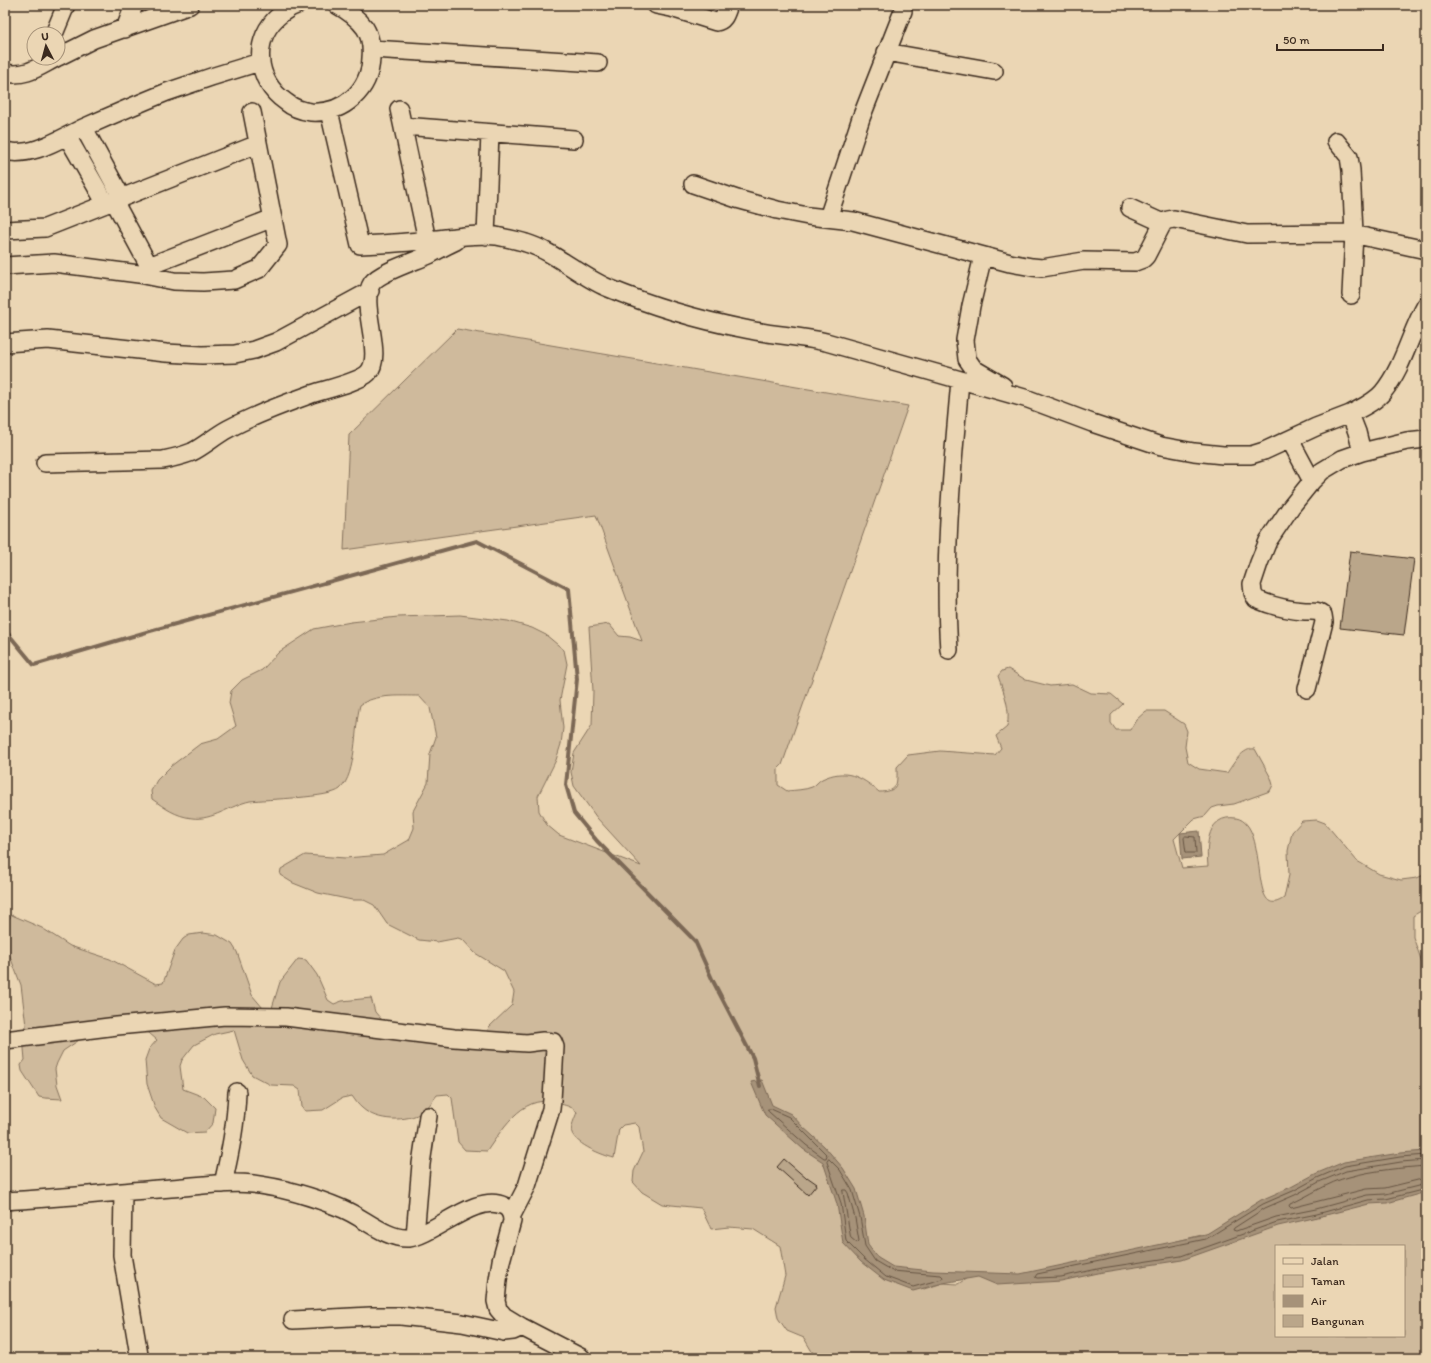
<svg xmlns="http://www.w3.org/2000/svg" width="1431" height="1363" font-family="Itim,sans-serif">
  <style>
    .green { fill: #cfba9c; stroke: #85725d; fill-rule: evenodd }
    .water { fill: #a69279; stroke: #7b6855 }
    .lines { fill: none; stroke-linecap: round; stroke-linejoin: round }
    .shore { stroke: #665442; stroke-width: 1 }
    .stream { stroke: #7b6855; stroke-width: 4 }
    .building { fill: #baa68a; stroke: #3b2a1e }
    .minor-casing { stroke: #3b2a1e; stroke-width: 20 }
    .minor { stroke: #ebd6b4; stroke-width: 17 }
  </style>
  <rect width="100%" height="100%" fill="#ebd6b4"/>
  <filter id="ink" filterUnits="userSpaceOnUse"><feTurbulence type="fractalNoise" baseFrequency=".025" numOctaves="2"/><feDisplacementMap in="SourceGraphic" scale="8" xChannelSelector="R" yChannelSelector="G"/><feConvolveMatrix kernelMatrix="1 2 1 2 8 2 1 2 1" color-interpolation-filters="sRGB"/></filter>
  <g filter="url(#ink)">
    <path class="green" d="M457 329 908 406 782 765 778 769V785L787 791C795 790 805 790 812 787 816 785 818 781 822 779 845 768 861 776 879 792 899 792 897 783 897 767L908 755 940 751 995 755 1001 748 996 736 1007 727C1011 709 1004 693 998 676L1002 671 1008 669 1026 680 1050 686 1072 684 1091 693 1111 694 1123 704 1111 715V723L1116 730H1130L1136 720 1146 711H1164L1184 724 1187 731 1185 747 1188 762 1199 769 1227 773C1233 764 1243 747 1255 749L1271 778 1273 785 1270 791 1234 804 1218 806 1212 808 1205 816 1194 819 1174 839 1182 868 1208 866C1206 845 1207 814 1236 818 1271 824 1247 924 1284 898L1289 875 1288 851 1292 832 1302 821 1317 820 1325 823 1357 861 1379 874 1401 880 1417 878 1426 874V911L1419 912 1413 916V937L1422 962 1426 965V1161L1225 1229 1095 1262 1056 1273 1426 1183V1358H818L814 1355 804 1338 787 1331 778 1318 776 1307 785 1276 780 1246 753 1229 729 1227 711 1229 701 1208 662 1204 642 1192 633 1182 634 1171 643 1152 639 1127 635 1123 623 1125 619 1129 614 1158C602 1155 577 1145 572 1133 570 1127 575 1118 577 1112 573 1107 567 1106 561 1104 525 1091 505 1125 487 1151L465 1150 458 1142 452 1098 448 1094 437 1095C433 1100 428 1108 423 1112 407 1122 377 1122 362 1108 358 1105 355 1100 352 1096L342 1098 323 1110 305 1111 302 1107 300 1090 294 1086 271 1085 252 1075 243 1060 234 1030 215 1034 194 1045 182 1060 180 1066 183 1089 204 1097 215 1108 213 1123 205 1132 187 1133 161 1118 155 1108 147 1084 145 1060 149 1049 157 1040 149 1033 130 1030 85 1036 63 1051 57 1063 55 1069 57 1085 62 1099 45 1098 39 1097 22 1071 21 1065 25 1060 23 1037 26 1026 21 985 6 946 5 936V930L8 920 12 915 42 928 70 946 110 959 156 984 163 983 175 950 183 939 189 935 203 933 217 935 232 944 237 952 252 995 263 1008H272L280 982 298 959 306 960 317 975 328 1000 334 1004 342 1001 371 998 375 1012 381 1019 411 1032 485 1038 489 1027 512 1005 514 992 504 971 475 953 463 940 458 938 437 942 419 940 387 924 374 905 364 900H352L318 893 293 883 280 875 281 869 305 855 345 858 383 855 409 840 414 828 413 811 428 783 430 754 436 737 430 708 419 696C400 696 375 694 360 705 354 727 357 774 340 789 330 798 267 799 250 801 231 805 212 821 192 818 175 816 165 808 152 799L151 791 157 780 171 766 200 744 218 739 236 726 229 703 231 691 242 680 262 670 279 652 314 629 351 622 398 617 460 615 508 621 532 628 546 635 564 650 567 664 560 700 563 728 561 744 556 760 538 796 539 811 547 825 559 835 641 866 597 818 574 786 571 772 574 753 592 725 593 691 589 627 609 624 619 636 630 637 642 641 596 515 344 550 349 435ZM1276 1246H1404V1336H1276ZM972 1275 958 1284 943 1283 924 1289 912 1281Z"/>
    <path class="water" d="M1199 831 1201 857 1182 859 1180 833Z
      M762 1080 772 1105 791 1114 803 1127 824 1146 843 1168 856 1189 864 1216 868 1245 878 1258 893 1267 933 1271 1020 1274 1205 1235 1261 1200 1291 1187 1315 1174 1344 1162 1400 1153 1426 1151V1192L1387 1203 1369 1204 1318 1217 1278 1226 1182 1260 1103 1272 1061 1281 997 1285 978 1277 943 1283 913 1291 884 1280 861 1262 843 1243 837 1204 823 1162 803 1149 765 1115 751 1082Z"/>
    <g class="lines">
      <path class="shore" d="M1186 836 1195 837 1196 853H1186L1184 838Z
        M768 1109H771L789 1117 827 1155 826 1158H824L806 1145 769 1112Z
        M1426 1155 1400 1157 1345 1166 1317 1178 1293 1191 1263 1204 1206 1239 1037 1274 1035 1277 1037 1278 1061 1277 1102 1268 1181 1256 1277 1222 1317 1214 1368 1200 1386 1199 1426 1189
        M829 1159 840 1170 852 1190 860 1217 865 1246 875 1261 892 1271 941 1275 943 1277 942 1279 913 1287 886 1277 864 1259 846 1241 841 1203 827 1162Z
        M1426 1160 1401 1162 1346 1171 1319 1182 1295 1195 1265 1208 1234 1228 1233 1230 1236 1231 1276 1217 1316 1209 1367 1195 1386 1194 1426 1184
        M1426 1166C1401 1168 1374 1170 1349 1177 1328 1182 1309 1196 1290 1204L1289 1206 1291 1208 1366 1189 1385 1188 1426 1178
        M843 1190H846L848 1193 855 1218 859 1241 857 1243 851 1238Z"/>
      <path class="stream" d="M5 630 34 665 150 631 477 541 569 589 577 679 566 785 574 813 597 841 695 941 713 981 753 1058 760 1086"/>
    </g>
    <path class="building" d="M1350 551 1414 559 1404 635 1340 628Z
      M784 1159 806 1178 807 1177 817 1184 808 1195 777 1167Z"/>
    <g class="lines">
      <g class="minor-casing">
        <path id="minor" d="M297 5C290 7 287 10 281 14 251 38 255 81 286 102 292 107 302 111 311 112 344 114 370 90 371 58 372 48 370 36 365 28 357 17 348 11 337 5
          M656 5 671 8 716 22C725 21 726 12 729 5
          M125 29 134 5
          M54 34 66 5
          M372 49 598 63
          M886 52 994 71
          M58 57 94 39 190 5
          M5 73C27 77 38 67 56 58
          M399 109 427 240
          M329 111 360 245C383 244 405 243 427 240 450 238 473 233 496 236 506 238 517 240 526 243 553 251 579 275 606 287 649 305 699 320 745 329 772 335 799 336 826 342L1028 399 1092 423 1161 446 1194 452 1223 455H1251L1264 451 1316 427 1350 414
          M403 126 574 139
          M84 128 122 198
          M67 136 106 204
          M1336 141 1349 157 1351 170 1354 233 1351 295
          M5 151C32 158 61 138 85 127 112 115 140 103 167 92 198 81 229 71 260 62
          M693 184 737 199 777 210 808 216 853 221 1010 263 1032 267 1042 268 1084 261 1135 262 1143 259 1146 256 1163 223 1168 220 1174 219 1247 234 1348 233 1426 250
          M114 201 154 275
          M1130 208 1163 223
          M828 218 861 118 903 11
          M5 230 45 228 258 144
          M486 236 490 133
          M983 256 971 306 965 340 967 359 974 369 1003 386
          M5 266 54 263 139 274 174 281 203 282 234 280 259 269 278 245 252 112
          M149 266 273 218
          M5 343 48 340 166 353 202 355 235 354 254 350 276 342 370 291
          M1290 440 1312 481
          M1362 452 1407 441 1426 439
          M45 463 163 460C173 458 182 456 192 452 204 446 215 436 228 429 254 415 281 405 309 395 323 390 359 382 368 373 385 355 358 304 372 283 380 272 416 261 429 255 438 250 447 245 456 241
          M949 650C943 560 952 471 960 381
          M1307 689 1324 622 1323 615C1319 610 1312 611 1305 611 1288 610 1272 606 1256 599L1253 593 1252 584 1259 563 1268 541 1291 507 1312 481 1322 471 1342 459 1362 452 1357 432 1350 414C1361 408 1375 402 1383 392 1404 366 1410 333 1426 305
          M5 1040 117 1026 225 1016 286 1017 454 1038 527 1043 543 1041 553 1042 555 1047 552 1100 551 1109 527 1186 512 1215
          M223 1184C230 1153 236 1124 237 1092
          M123 1192 122 1255 139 1355
          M5 1201C60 1198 116 1192 171 1188 198 1186 226 1181 253 1184 284 1188 314 1197 343 1209 363 1217 387 1240 409 1238 434 1235 477 1192 504 1206 510 1209 512 1214 512 1221L501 1261 498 1280 496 1301 498 1309 504 1316 522 1327 582 1358
          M415 1236 421 1164 428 1116
          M293 1320 371 1316H401L462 1323 504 1332 513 1331 522 1327"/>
      </g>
      <use href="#minor" class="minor"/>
    </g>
  </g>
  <rect width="1431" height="1363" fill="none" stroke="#ebd6b4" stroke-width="20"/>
  <rect x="10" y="10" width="1411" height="1343" fill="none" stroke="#3b2a1e" stroke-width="1.5" filter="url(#ink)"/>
  <rect x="1275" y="1245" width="130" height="92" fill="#ebd6b4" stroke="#a59178"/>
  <rect x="1283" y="1258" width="20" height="6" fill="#ebd6b4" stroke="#a59178"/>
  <text x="1311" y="1265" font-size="12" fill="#3b2a1e">Jalan</text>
  <rect x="1283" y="1275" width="20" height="12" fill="#cfba9c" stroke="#a59178"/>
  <text x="1311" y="1285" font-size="12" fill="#3b2a1e">Taman</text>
  <rect x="1283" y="1295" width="20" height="12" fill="#a69279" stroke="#a59178"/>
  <text x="1311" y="1305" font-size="12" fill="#3b2a1e">Air</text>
  <rect x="1283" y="1315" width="20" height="12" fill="#baa68a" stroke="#a59178"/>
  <text x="1311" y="1325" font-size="12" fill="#3b2a1e">Bangunan</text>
  <g transform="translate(46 46) rotate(354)"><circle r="19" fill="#ebd6b4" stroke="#a59178"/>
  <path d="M0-3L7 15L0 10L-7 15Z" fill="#3b2a1e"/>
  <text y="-6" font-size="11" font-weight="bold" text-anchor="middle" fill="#3b2a1e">U</text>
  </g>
  <path d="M1277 44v6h106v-6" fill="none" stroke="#3b2a1e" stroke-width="2"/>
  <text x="1283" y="44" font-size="12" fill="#3b2a1e" stroke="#ebd6b4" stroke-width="3" paint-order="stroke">50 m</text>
</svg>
